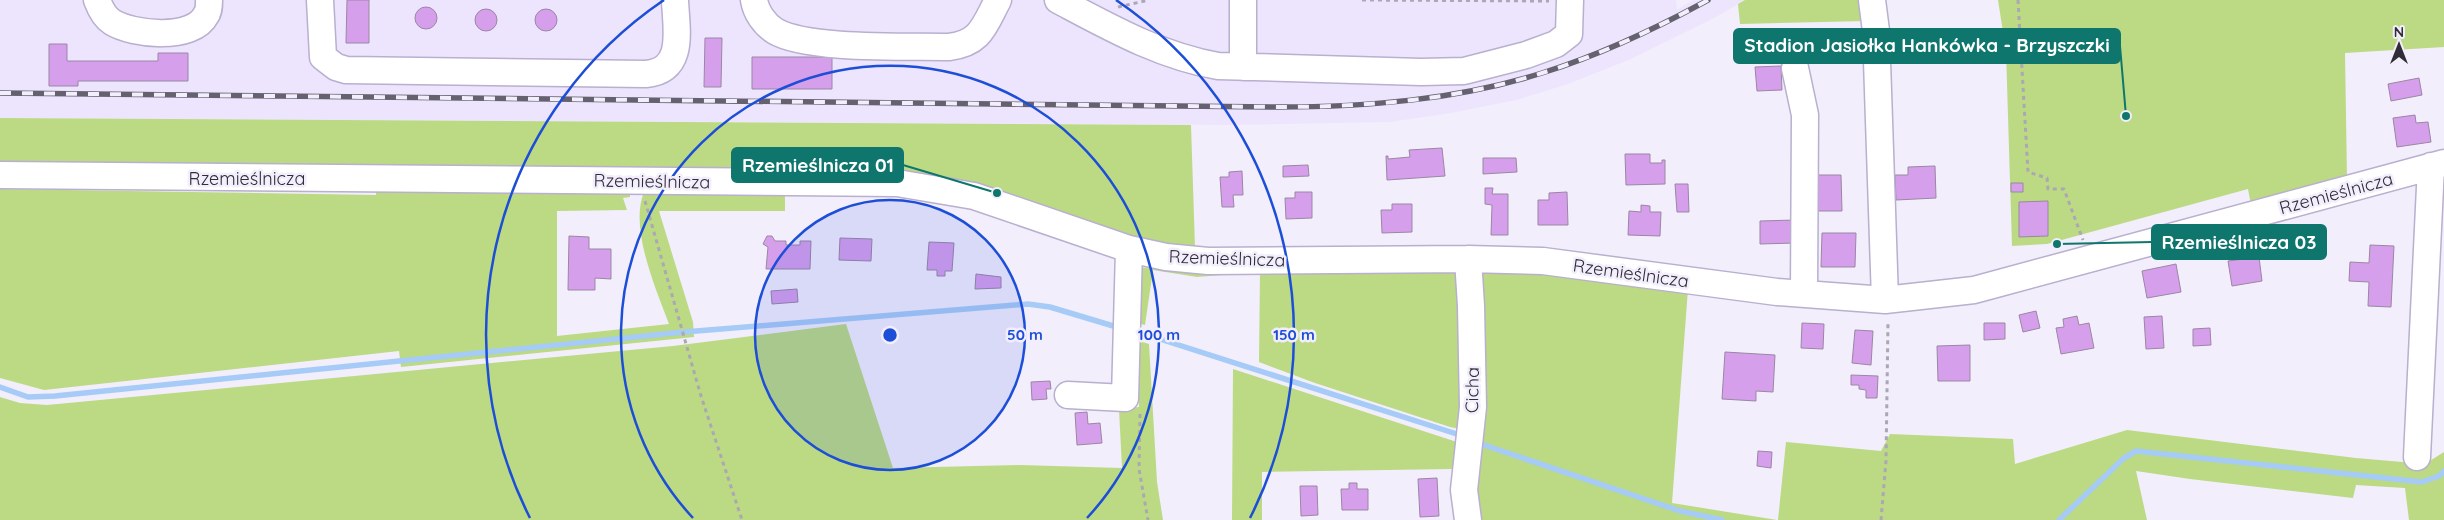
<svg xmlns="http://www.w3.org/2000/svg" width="2444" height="520" font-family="Quicksand,sans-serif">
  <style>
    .built { fill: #ede5fe }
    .green { fill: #bbda83 }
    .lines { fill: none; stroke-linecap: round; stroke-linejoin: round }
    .stream { stroke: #a5cbf6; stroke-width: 5.5 }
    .building { fill: #d69fec; stroke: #9a87a2 }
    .minor-casing { stroke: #b9afcf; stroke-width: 29 }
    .path { stroke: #aba7b4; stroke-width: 3; stroke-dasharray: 4 4; stroke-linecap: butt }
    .minor { stroke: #fff; stroke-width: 26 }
    .rail-casing { stroke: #65616e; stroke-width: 5.5 }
    .rail { stroke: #f2eefc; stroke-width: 4; stroke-dasharray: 11; stroke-linecap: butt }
    .ring { fill: none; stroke: #1d4ed8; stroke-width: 2.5 }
    .labels { text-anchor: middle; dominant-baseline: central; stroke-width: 5; stroke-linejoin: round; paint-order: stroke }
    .street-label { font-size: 18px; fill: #302c38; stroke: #f2eefc }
    .centre { fill: #1d4ed8; stroke: #f2eefc; stroke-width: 2.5 }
    .ring-label { font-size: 15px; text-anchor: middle; font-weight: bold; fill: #1d4ed8; stroke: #f2eefc; stroke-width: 5; stroke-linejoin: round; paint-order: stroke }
    .leader { fill: none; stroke: #0f766e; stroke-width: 2 }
    .callout-dot { fill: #0f766e; stroke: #f2eefc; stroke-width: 2 }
    .callout { fill: #0f766e; stroke: #0f766e; stroke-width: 2 }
    .callout-label { font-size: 19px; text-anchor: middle; font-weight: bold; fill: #fff }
  </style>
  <rect width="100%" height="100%" fill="#f2eefc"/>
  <path class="built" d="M0 0H1676L1677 10 1693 0H1745L1716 17 1631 59 1568 84 1516 100 1451 113 1390 122 1234 125 0 118Z"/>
  <path class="green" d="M1745 0H1864L1867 21 1740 24 1738 4Z
    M1998 0H2444V47L2345 53 2347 179 2252 210 2248 189 2047 244 2012 246 2006 51Z
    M0 118 1191 125 1195 248H1165L982 192 0 163Z
    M376 186 627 192 630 194V197L623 198 627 210 557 211V336L669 324C656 289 629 228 644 192L785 194V211H659L693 322 694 337 401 367 399 351 44 390 0 378V189L376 195Z
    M1153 262 1460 271 1466 430 1450 427 1315 383 1259 362 1260 272 1197 277 1153 270 1145 325 1135 323 1140 267 1153 269Z
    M1477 270 1543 271 1688 289 1672 503 1777 520H1474Z
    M846 324 893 468 1020 465 1122 468 1119 409 1139 407 1136 340 1149 344 1157 482 1163 520H0V397L20 403 47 405 673 346Z
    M1233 369 1463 444 1460 462 1451 469 1262 472V520H1232Z
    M2127 430 2356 458 2425 464 2444 452V520H2409L2405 488 2356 485 2353 498 2190 479 2136 471 2147 520H1778L1786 442 1881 451 1890 434 2013 439 2015 464Z"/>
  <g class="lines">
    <path class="stream" d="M1138 332 1463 436
      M0 387 28 397 55 396 684 332 1028 304 1050 307 1120 328
      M1478 443 1680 511 1722 520
      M2059 520 2124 458 2136 451 2422 482 2439 476 2444 471"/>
  </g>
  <path class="building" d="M347 0H369V43H346Z
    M415 18a11 11 0 1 1 22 0a11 11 0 1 1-22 0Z
    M475 20a11 11 0 1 1 22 0a11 11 0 1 1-22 0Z
    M535 20a11 11 0 1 1 22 0a11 11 0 1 1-22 0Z
    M705 38H722L721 87H704Z
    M49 44H67V61H158V53H188V81H78V86H49Z
    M752 57H832V89H752Z
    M1781 66 1782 90 1757 91 1755 67Z
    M2419 78 2422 95 2391 101 2388 84Z
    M2415 115 2416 123 2428 122 2431 142 2397 147 2393 118Z
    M1442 148 1445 176 1387 180 1386 156H1388V159L1410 157 1409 150Z
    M1625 154H1650V163H1662V160H1665V184L1626 185Z
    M1483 158H1516L1517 172 1483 174Z
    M1308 165 1309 176 1283 177V166Z
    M1935 166 1936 198 1896 200 1895 175H1908V167Z
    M1242 171 1243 195H1233L1234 207H1222L1220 177H1229V172Z
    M1817 175H1841L1842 211H1817Z
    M2011 183H2023V192H2011Z
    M1675 184H1688L1689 212H1677Z
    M1485 188H1493L1492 194H1508V235H1491L1492 205 1485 204Z
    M1295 192H1312V218L1286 219 1285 198H1295Z
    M1567 192 1568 225H1538V200H1549V193Z
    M2048 201V236L2019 237V202Z
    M1392 204H1412V232L1382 233 1381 210H1392Z
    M1641 205 1650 206V212H1661L1660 236 1628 235 1629 211 1641 212Z
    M1795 220V243L1760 244V221Z
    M1822 233H1856L1855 267H1821Z
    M569 236 589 237V249H611V279L595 278V290H568Z
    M767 236H772L775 241H786V245H800V241H811L810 269H766L768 247 763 244Z
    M840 238 872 239 871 261 839 260Z
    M929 242 954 243 952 271H945V276H937V270H927Z
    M2370 245 2394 246 2391 307 2368 306 2369 282 2349 281 2350 262 2369 263Z
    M2259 257 2262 281 2232 286 2228 261Z
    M2176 264 2181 292 2147 298 2142 271Z
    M976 274 1001 277V288L975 289Z
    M797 289 798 302 772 304 771 291Z
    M2036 311 2040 328 2023 332 2019 315Z
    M2077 316 2079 325 2089 323 2094 348 2061 354 2056 328 2064 327 2063 319Z
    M2162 316 2164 348 2146 349 2144 317Z
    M1802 323 1824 324 1823 349 1801 348Z
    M1984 323H2005V339L1984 340Z
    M2210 328 2211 345 2193 346V329Z
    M1855 330 1873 331 1871 365 1852 363Z
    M1970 345V381H1938L1937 346Z
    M1725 352 1775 355 1773 392 1756 391V401L1722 399Z
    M1851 375 1878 376 1877 398H1866V390L1859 389V385H1851Z
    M1050 381 1051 389H1046L1047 399 1032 400 1031 382Z
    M1087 412 1088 424 1100 423 1102 443 1077 445 1075 413Z
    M1758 451 1772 452 1771 468 1757 466Z
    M1437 478 1439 516 1420 517 1418 479Z
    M1349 483H1357V489H1368V510H1342L1341 489H1349Z
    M1300 486H1317L1318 515 1301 516Z"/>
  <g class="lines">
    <g class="minor-casing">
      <path id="minor" d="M97 0C100 8 104 17 112 22 133 35 193 41 206 15 209 11 209 5 209 0
        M320 0 323 57 336 67 346 70 646 74C686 70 676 29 675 0
        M754 0C756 12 764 24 775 31 807 50 908 46 949 47 981 43 984 26 998 0
        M1058 0C1109 27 1160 56 1218 66L1421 72 1464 71 1526 55 1556 44 1569 34 1570 0
        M1872 0 1876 31 1885 300
        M1243 67V0
        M1795 68 1805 115 1804 294
        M0 175 897 183 974 196 1129 249 1166 257 1208 261 1468 259 1543 261 1777 292 1885 300 1974 290 2444 163
        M1068 395 1125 398 1129 249
        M2417 457 2431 166
        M1468 520 1464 490 1473 407 1471 306 1468 259"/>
    </g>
    <path class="path" d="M1362 0 1549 1
      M2018 0 2028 172 2047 178 2048 189H2064L2083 240
      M1118 7 1149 0
      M645 201 701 396 742 520
      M1140 414 1139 469 1148 520
      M1881 520 1886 461 1888 321"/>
    <use href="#minor" class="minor"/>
    <g class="rail-casing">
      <path id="rail" d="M0 93 1277 107C1366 107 1456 100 1542 73 1600 55 1655 29 1708 0"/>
    </g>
    <use href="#rail" class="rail"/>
  </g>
  <circle cx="890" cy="335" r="135" fill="#1d4ed8" fill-opacity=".12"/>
  <g class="ring">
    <circle cx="890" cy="335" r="135"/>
    <path d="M693 518A269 269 0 1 1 1087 518"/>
    <path d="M530 518A404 404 0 0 1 664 0M1116 0A404 404 0 0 1 1250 518"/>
  </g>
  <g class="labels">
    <g class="street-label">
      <text x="247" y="178">Rzemieślnicza</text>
      <text transform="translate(652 181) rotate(1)">Rzemieślnicza</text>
      <text transform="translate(2336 193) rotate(-15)">Rzemieślnicza</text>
      <text transform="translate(1227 258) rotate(2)">Rzemieślnicza</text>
      <text transform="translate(1631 273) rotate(8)">Rzemieślnicza</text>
      <text transform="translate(1472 390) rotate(-89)">Cicha</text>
    </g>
  </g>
  <circle cx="890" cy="335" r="8" class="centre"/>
  <g class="ring-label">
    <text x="1025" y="340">50 m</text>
    <text x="1159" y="340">100 m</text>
    <text x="1294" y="340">150 m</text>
  </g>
  <path class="leader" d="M2126 116L2120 46M997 193L903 165M2057 244L2152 242"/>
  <g class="callout-dot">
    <circle cx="2126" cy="116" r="5"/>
    <circle cx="997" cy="193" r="5"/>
    <circle cx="2057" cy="244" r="5"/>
  </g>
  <g class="callout">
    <rect x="1734" y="29" width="386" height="34" rx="5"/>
    <rect x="732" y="148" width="171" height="34" rx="5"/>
    <rect x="2152" y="225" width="174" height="34" rx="5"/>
  </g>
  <g class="callout-label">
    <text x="1927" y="52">Stadion Jasiołka Hankówka - Brzyszczki</text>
    <text x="818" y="172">Rzemieślnicza 01</text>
    <text x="2239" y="249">Rzemieślnicza 03</text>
  </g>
  <g transform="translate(2399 45)" stroke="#f2eefc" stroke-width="4" paint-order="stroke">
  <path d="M0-4L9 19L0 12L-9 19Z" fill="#302c38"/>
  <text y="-8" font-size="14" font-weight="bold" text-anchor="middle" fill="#302c38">N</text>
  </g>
</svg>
